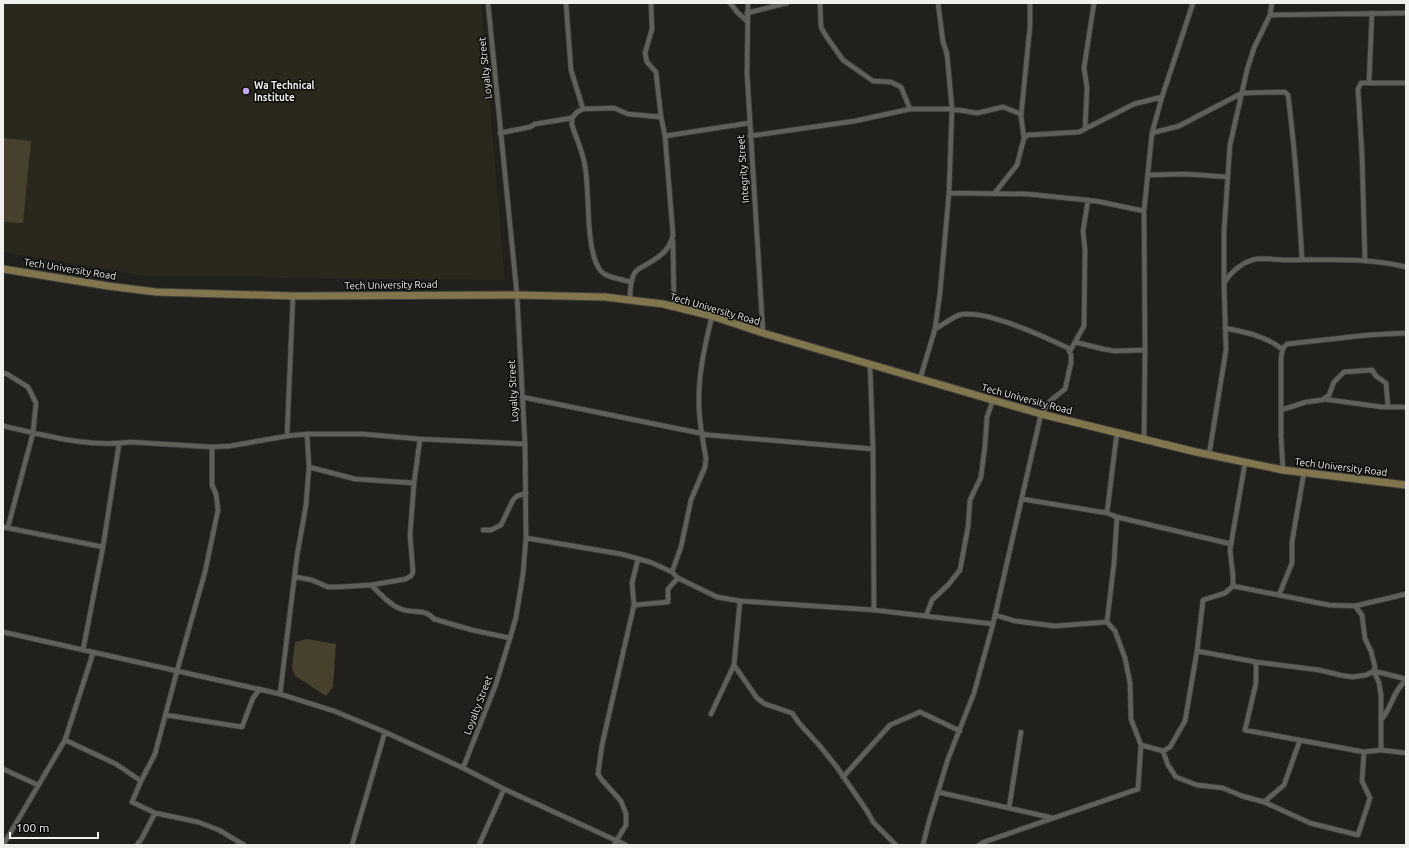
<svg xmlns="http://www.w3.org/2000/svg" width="1409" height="848" font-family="Ubuntu,sans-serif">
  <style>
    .built { fill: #2a271d }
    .green { fill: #47402d }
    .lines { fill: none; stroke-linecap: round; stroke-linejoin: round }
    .street-casing { stroke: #3e3d3a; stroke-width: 6 }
    .secondary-casing { stroke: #3e3d3a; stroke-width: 9 }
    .street { stroke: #605f5a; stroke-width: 4.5 }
    .secondary { stroke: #80754c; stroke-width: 7 }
    .poi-dot { fill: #c4a7f1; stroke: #0b0a08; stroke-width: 1.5 }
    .labels { text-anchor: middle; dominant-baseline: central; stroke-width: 3; stroke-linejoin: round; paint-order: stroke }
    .street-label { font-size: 10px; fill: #f1f0ed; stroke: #0b0a08 }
    .poi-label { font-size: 10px; font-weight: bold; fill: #f1f0ed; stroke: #0b0a08; text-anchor: start }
  </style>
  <rect width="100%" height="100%" fill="#22201d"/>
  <path class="built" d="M3 3H481L505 280 264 278 263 276H146L3 252Z"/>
  <path class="green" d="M3 138 31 141 23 223 3 222Z
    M307 639 336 644 333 687 326 696 295 676 292 667 295 642Z"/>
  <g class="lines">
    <g class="street-casing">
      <path id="street" d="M566 3 571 70 583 109
        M730 3 738 13 747 21
        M748 3 747 73 763 333
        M820 3 821 27 826 36 843 60 873 81 891 82 901 87 910 109
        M747 13 787 3
        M1270 15 1406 13
        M1369 82 1372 13
        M1085 129 1087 88 1084 68 1094 3
        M500 133 530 127 535 124 572 118
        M1152 133 1179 126 1242 93 1285 92 1288 95C1295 150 1299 204 1302 260
        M665 136 749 123
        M750 136 855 121 910 109H952L977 113 1003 107 1021 114
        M1024 138 1021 116 1030 26V3
        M1148 175 1186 174 1228 177
        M949 193 1027 194 1096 201 1144 211
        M994 194 1017 165 1024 138 1028 135 1079 132 1134 104 1162 97
        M673 241 674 307
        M1365 261 1362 155 1358 89 1361 83H1406
        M631 282C621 279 606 278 600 270 585 250 590 192 585 166 583 152 576 138 572 125V118L577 112 583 109 614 108 628 114 661 117
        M1224 282V231L1230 145 1247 70 1254 48 1270 15 1272 3
        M630 299C630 291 630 282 634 274 637 268 643 267 649 263 661 256 670 249 673 235L665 136 661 117 656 72 647 62 645 53 652 29 651 3
        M1225 328C1245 332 1266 336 1282 349
        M1075 342 1103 349 1115 351 1145 350
        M1070 351 1084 326 1085 250 1083 231 1088 200
        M870 364 873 449 874 610
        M3 373 7 374 28 387 36 403 33 433 8 527
        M920 379 935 329 940 293 949 193 952 109 947 54 943 42 938 3
        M522 397 709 435 873 449
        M1323 399 1382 407H1406
        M1281 410 1306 402 1322 400 1329 395 1334 382 1344 372 1372 370 1376 376 1386 383 1388 407
        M3 426C45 435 88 448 130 442L212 447 230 446 287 436 307 434H362L420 439 525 444
        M287 436 293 296
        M1144 439 1145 350 1144 211 1152 133 1162 97 1193 3
        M212 447V485L216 494 218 510 205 572 177 671 155 754 141 781 132 802 155 813 198 822 219 830 244 845
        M1209 455 1226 350 1224 283C1231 272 1240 264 1252 260 1262 257 1276 260 1286 260 1325 260 1368 257 1406 267
        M309 467 355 479 414 483
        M1283 470 1281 436V358C1282 352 1282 348 1287 344L1368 335 1406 333
        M1107 513 1117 432
        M1117 517 1231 544
        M3 527 103 547
        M483 530H491L501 525 513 500 517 496 526 493
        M526 538 621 554 650 562 672 572 678 578 717 597 740 601 874 610 993 624
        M672 572 681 547 691 500 705 467 706 459C703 441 699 422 699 404 698 375 705 345 712 316
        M296 577 312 580 328 587H338L371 585 406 579 411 576 413 572 410 535 414 483 420 439
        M371 585C380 593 389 605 401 609 413 614 425 608 434 619L472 630 510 638
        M1233 586 1329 605 1355 606 1406 594
        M1279 595 1292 563V542L1304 472
        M634 605 668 602V589L678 578
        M1355 606 1362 615 1365 639 1371 651 1375 667 1374 671 1379 683 1381 695V750
        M995 615 1015 621 1055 626 1107 622
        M926 616 932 600 948 585 960 570 968 527 970 500 981 477 985 445 987 417 993 400
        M3 632 280 694 334 711 385 732 463 768 504 789 626 845
        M83 650 103 547 119 444
        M1197 651 1256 662 1319 670 1340 675 1352 677 1366 675 1374 671 1406 679
        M1256 662V683L1245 730 1364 752 1381 750 1406 753
        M734 665 757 698 765 704 792 713 799 723 819 745 836 766 867 811 873 822 896 845
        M280 694 297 556 306 505 309 467 307 434
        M711 714 734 665 740 601
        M166 715 242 727 253 698 260 689
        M1381 720C1393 706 1391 694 1406 680
        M65 740 116 764 141 781
        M1141 745 1163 751 1168 765 1176 777 1197 785 1223 788 1242 796 1264 802 1284 785 1300 740
        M1163 751 1170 747 1185 721 1197 651 1203 600 1225 593 1233 586V576L1230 550 1245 463
        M463 768 496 684 510 638 516 617 523 574 526 538 525 444 517 295 488 3
        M3 769 38 785
        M843 777 890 725 920 712 960 731
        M938 792 1053 818
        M1264 802 1310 823 1358 835 1370 798 1362 781 1364 752
        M1009 808 1021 732
        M4 845 5 842 65 740 93 653
        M137 845 142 838 155 813
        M352 845 385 732
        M479 845 504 789
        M614 845 626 825V814L621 801 602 780 598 774 602 745 634 605 632 583 638 559
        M923 845 929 821 948 759 974 693 993 624 1041 414 1050 401 1065 389 1071 363V355L1068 348C1045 337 984 308 959 315 953 317 941 326 935 329
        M979 845 984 842 1138 789 1141 745 1131 719 1130 683 1125 658 1115 631 1107 622 1114 563 1117 517 1107 513 1022 499"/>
    </g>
    <g class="secondary-casing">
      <path id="secondary" d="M3 269 108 286 156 292 293 296 517 295 605 297 646 302 663 304 712 316 763 333 1041 414 1196 452 1283 470 1406 485"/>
    </g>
    <use href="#street" class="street"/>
    <use href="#secondary" class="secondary"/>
  </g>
  <circle class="poi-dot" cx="246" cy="91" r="4"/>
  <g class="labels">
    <g class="street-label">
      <text transform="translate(485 68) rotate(-96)">Loyalty Street</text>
      <text transform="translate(743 169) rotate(-94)">Integrity Street</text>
      <text transform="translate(70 269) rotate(9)">Tech University Road</text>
      <text transform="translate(391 285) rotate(-1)">Tech University Road</text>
      <text transform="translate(715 309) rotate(16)">Tech University Road</text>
      <text transform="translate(513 391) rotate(-93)">Loyalty Street</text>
      <text transform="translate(1027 399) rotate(15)">Tech University Road</text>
      <text transform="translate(1341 467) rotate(7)">Tech University Road</text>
      <text transform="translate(478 705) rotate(-69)">Loyalty Street</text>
    </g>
    <g class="poi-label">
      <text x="254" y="85">Wa Technical<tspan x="254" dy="12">Institute</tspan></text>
    </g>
  </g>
  <rect width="1409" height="848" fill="none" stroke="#f1f0ed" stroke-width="8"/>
  <path d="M10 832v6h88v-6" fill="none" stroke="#f1f0ed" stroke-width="2"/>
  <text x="16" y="832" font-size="12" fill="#f1f0ed" stroke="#0b0a08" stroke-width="3" paint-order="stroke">100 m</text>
</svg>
